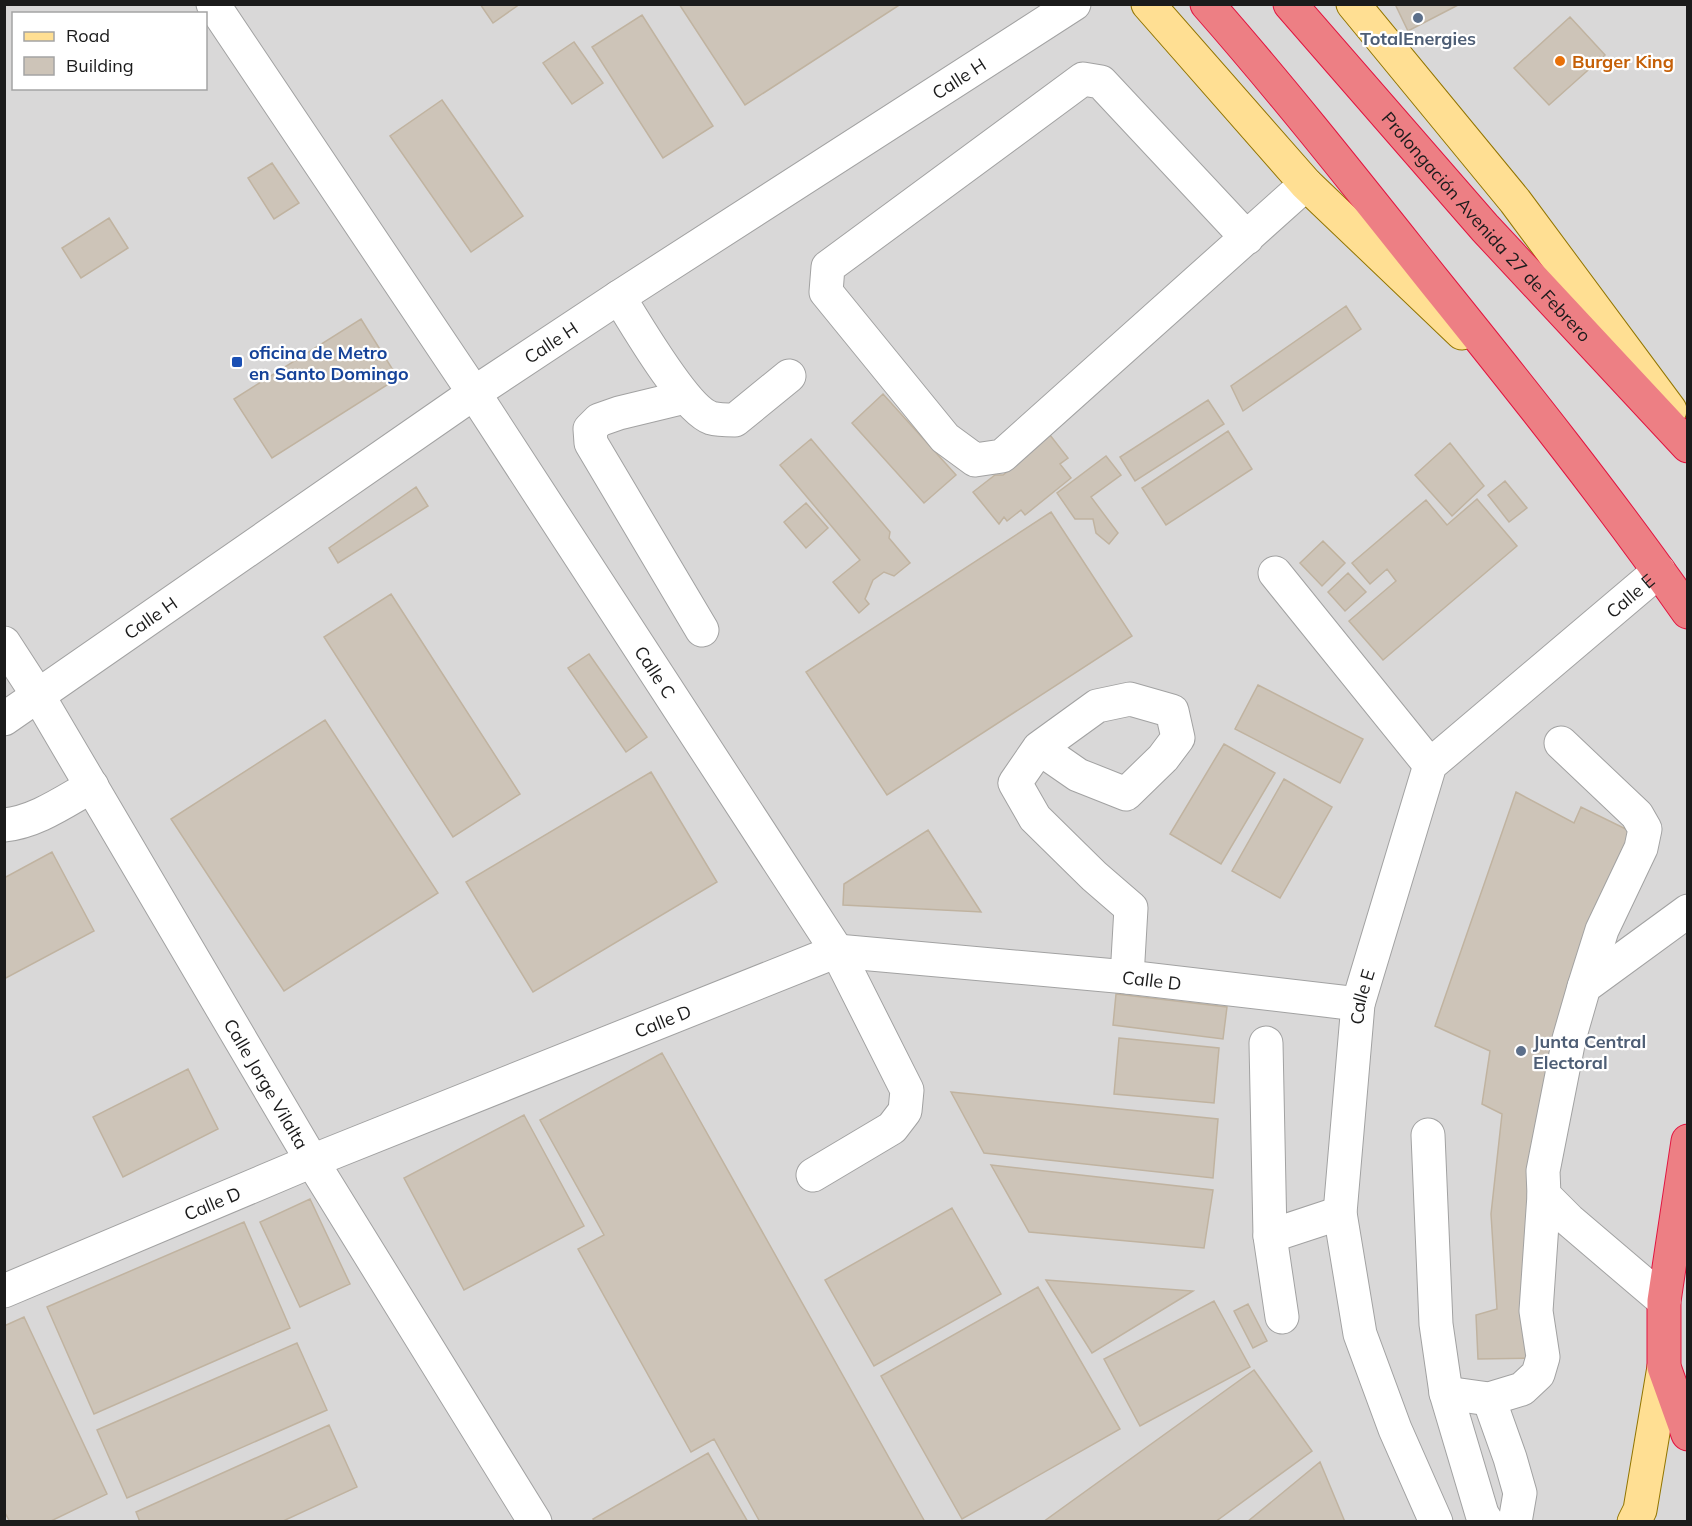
<svg xmlns="http://www.w3.org/2000/svg" width="1692" height="1526" font-family="Mulish,sans-serif">
  <style>
    .residential { fill: #d9d8d8; fill-rule: evenodd }
    .building { fill: #cdc4b8; stroke: #c0b3a0; stroke-width: 1.5 }
    .lines { fill: none; stroke-linecap: round; stroke-linejoin: round }
    .minor-casing { stroke: #a2a2a2; stroke-width: 35 }
    .major-casing { stroke: #927500; stroke-width: 35 }
    .highway-casing { stroke: #e21540; stroke-width: 35 }
    .minor { stroke: #fff; stroke-width: 33 }
    .major { stroke: #ffdf93; stroke-width: 33 }
    .highway { stroke: #ed7f84; stroke-width: 33 }
    .service-dot { fill: #5c6f8a; stroke: #fff; stroke-width: 2 }
    .food-dot { fill: #e8710a; stroke: #fff; stroke-width: 2 }
    .transit-dot { fill: #1a4fb4; stroke: #fff; stroke-width: 2 }
    .labels { text-anchor: middle; dominant-baseline: central; stroke-width: 4.5; stroke-linejoin: round; paint-order: stroke }
    .service-label { font-size: 18px; font-weight: bold; fill: #4e5e75; stroke: #fff }
    .food-label { font-size: 18px; font-weight: bold; fill: #c56008; stroke: #fff; text-anchor: start }
    .street-label { font-size: 18px; fill: #1b1b1b; stroke: #fff }
    .transit-label { font-size: 18px; font-weight: bold; fill: #164399; stroke: #fff; text-anchor: start }
  </style>
  <rect width="100%" height="100%" fill="#eeebdf"/>
  <path class="residential" d="M5 5H1687V1521H5ZM14 14H206V88H14Z"/>
  <path class="building" d="M480 4H520L493 23Z
    M679 4H901L745 105Z
    M1395 4H1460L1408 31Z
    M642 15 713 126 663 158 592 47Z
    M1570 17 1605 55 1549 105 1514 68Z
    M574 42 603 83 572 104 543 63Z
    M442 100 523 216 471 252 390 136Z
    M272 163 299 203 274 219 248 178Z
    M109 218 128 248 81 278 62 248Z
    M1346 306 1361 329 1243 411 1231 386Z
    M361 319 398 378 272 458 234 399Z
    M883 394 956 475 924 503 852 423Z
    M1208 400 1224 424 1135 481 1120 457Z
    M1046 430 1068 458 1060 464 1071 478 1025 515 1021 510 1007 521 1004 517 999 524 973 492 995 475H1003L1021 461Z
    M1228 431 1252 469 1166 525 1142 488Z
    M811 439 890 532 889 538 910 563 894 576 884 572 873 580 865 599 869 604 859 613 833 582 860 560 780 465Z
    M1450 443 1484 486 1452 516 1415 475Z
    M1106 456 1121 475 1091 497 1118 533 1109 544 1096 533 1093 519H1075L1057 493Z
    M1505 481 1527 508 1509 522 1488 495Z
    M416 487 428 506 338 563 329 548Z
    M1477 499 1517 546 1383 660 1349 621 1396 581 1387 569 1370 584 1352 563 1426 500 1447 525Z
    M806 503 828 528 806 548 784 522Z
    M1051 512 1132 636 887 795 806 672Z
    M1323 541 1345 563 1322 586 1300 563Z
    M1348 573 1366 592 1345 611 1328 592Z
    M391 594 520 794 453 837 324 637Z
    M589 654 647 737 626 752 568 668Z
    M1258 685 1363 739 1340 783 1235 729Z
    M325 720 438 893 284 991 171 819Z
    M1224 744 1275 773 1221 864 1170 834Z
    M651 772 717 882 533 992 466 882Z
    M1284 779 1332 807 1280 898 1232 871Z
    M1516 792 1574 823 1581 807 1640 836 1541 1160 1542 1358 1478 1359 1476 1315 1497 1309 1491 1214 1502 1114 1482 1104 1490 1051 1435 1026Z
    M928 830 981 912 843 905 844 884Z
    M52 852 94 931 4 979V878Z
    M1116 994 1227 1007 1223 1039 1113 1025Z
    M1119 1038 1219 1048 1214 1103 1114 1094Z
    M662 1053 925 1522H760L714 1439 691 1452 578 1249 604 1235 540 1120Z
    M188 1069 218 1129 123 1177 93 1117Z
    M951 1092 1218 1119 1213 1178 984 1153Z
    M524 1115 584 1226 464 1290 404 1178Z
    M991 1165 1213 1190 1204 1248 1029 1232Z
    M310 1199 350 1284 300 1307 260 1222Z
    M952 1208 1001 1294 874 1366 825 1280Z
    M244 1222 290 1328 94 1414 47 1307Z
    M1046 1280 1193 1291 1092 1353Z
    M1038 1287 1120 1429 962 1519 881 1376Z
    M1214 1301 1250 1367 1140 1426 1104 1359Z
    M1248 1304 1267 1341 1253 1348 1234 1311Z
    M24 1317 107 1494 49 1522H10L4 1511V1326Z
    M297 1343 327 1410 127 1498 97 1430Z
    M1254 1370 1312 1451 1215 1522H1043Z
    M329 1425 357 1487 281 1522H140L136 1512Z
    M708 1453 748 1522H595L593 1519Z
    M1320 1462 1345 1522H1247Z"/>
  <g class="lines">
    <g class="minor-casing">
      <g id="minor">
        <path id="s1" d="M213 4 474 393 837 951 907 1090 905 1111 892 1128 813 1175"/>
        <path d="M1247 238 1101 82 1083 79 828 267 826 292 945 438 975 460 1002 456 1306 184"/>
        <path d="M619 297C635 323 685 409 711 418 718 420 728 420 735 420L789 376"/>
        <path d="M685 397 619 413 599 420 590 429 591 443 702 630"/>
        <path d="M1275 573 1430 765"/>
        <path id="s2" d="M4 643 39 697 312 1161 535 1522"/>
        <path id="s3" d="M4 719 474 393 619 297 1074 4"/>
        <path d="M1561 743 1637 815 1645 829 1641 848 1602 930 1584 987"/>
        <path d="M1039 748 1078 775 1126 794 1163 758 1178 738 1172 711 1130 699 1097 706 1039 748 1015 783 1035 818 1094 876 1131 908 1127 977"/>
        <path d="M4 825C36 822 65 801 92 786"/>
        <path d="M1266 1043 1270 1236 1340 1213"/>
        <path d="M1428 1135 1436 1324 1446 1393 1482 1514 1487 1522"/>
        <path d="M1270 1236 1282 1317"/>
        <path id="s4" d="M4 1291 312 1161 837 951 1127 977 1358 1004"/>
        <path d="M1664 1301 1569 1220 1544 1195 1543 1171 1569 1039 1584 987 1688 911"/>
        <path d="M1446 1393 1489 1399 1522 1389 1538 1374 1543 1357 1536 1311 1544 1195"/>
        <path d="M1489 1399 1510 1458 1520 1493 1515 1522"/>
        <path id="s5" d="M1436 1522 1395 1429 1360 1334 1340 1213 1358 1004 1430 765 1659 571"/>
      </g>
    </g>
    <g class="major-casing">
      <path id="major" d="M1148 4 1306 184 1462 333
        M1353 4 1515 201 1670 410
        M1634 1522 1640 1510 1664 1367"/>
    </g>
    <g class="highway-casing">
      <g id="highway">
        <path d="M1207 4C1286 94 1360 188 1434 281 1521 389 1608 498 1688 612"/>
        <path id="s6" d="M1290 4 1485 228 1688 446"/>
        <path d="M1688 1141 1664 1301V1367L1688 1434"/>
      </g>
    </g>
    <use href="#minor" class="minor"/>
    <use href="#major" class="major"/>
    <use href="#highway" class="highway"/>
  </g>
  <g class="service-dot">
    <circle cx="1418" cy="18" r="6"/>
    <circle cx="1521" cy="1051" r="6"/>
  </g>
  <circle class="food-dot" cx="1560" cy="61" r="6"/>
  <rect class="transit-dot" x="231" y="356" width="12" height="12" rx="3"/>
  <g class="labels">
    <g class="service-label">
      <text x="1418" y="38">TotalEnergies</text>
      <text x="1533" y="1041" text-anchor="start">Junta Central<tspan x="1533" dy="21">Electoral</tspan></text>
    </g>
    <g class="food-label">
      <text x="1572" y="61">Burger King</text>
    </g>
    <g class="street-label">
      <text stroke="none"><textPath href="#s3" startOffset="1150">Calle H</textPath></text>
      <text stroke="none"><textPath href="#s6" startOffset="297">Prolongación Avenida 27 de Febrero</textPath></text>
      <text stroke="none"><textPath href="#s3" startOffset="664">Calle H</textPath></text>
      <text stroke="none"><textPath href="#s5" startOffset="1047">Calle E</textPath></text>
      <text stroke="none"><textPath href="#s3" startOffset="178">Calle H</textPath></text>
      <text stroke="none"><textPath href="#s1" startOffset="801">Calle C</textPath></text>
      <text stroke="none"><textPath href="#s4" startOffset="1216">Calle D</textPath></text>
      <text stroke="none"><textPath href="#s5" startOffset="543">Calle E</textPath></text>
      <text stroke="none"><textPath href="#s4" startOffset="712">Calle D</textPath></text>
      <text stroke="none"><textPath href="#s2" startOffset="513">Calle Jorge Vilalta</textPath></text>
      <text stroke="none"><textPath href="#s4" startOffset="226">Calle D</textPath></text>
    </g>
    <g class="transit-label">
      <text x="249" y="352">oficina de Metro<tspan x="249" dy="21">en Santo Domingo</tspan></text>
    </g>
  </g>
  <rect width="1692" height="1526" fill="none" stroke="#1b1b1b" stroke-width="12"/>
  <rect x="12" y="12" width="195" height="78" fill="#ffffff" stroke="#a4a4a4" stroke-width="1.5"/>
  <rect x="24" y="32" width="30" height="9" fill="#ffdf93" stroke="#a4a4a4" stroke-width="1.5"/>
  <text x="66" y="42" font-size="18" fill="#1b1b1b">Road</text>
  <rect x="24" y="57" width="30" height="18" fill="#cdc4b8" stroke="#a4a4a4" stroke-width="1.5"/>
  <text x="66" y="72" font-size="18" fill="#1b1b1b">Building</text>
</svg>
